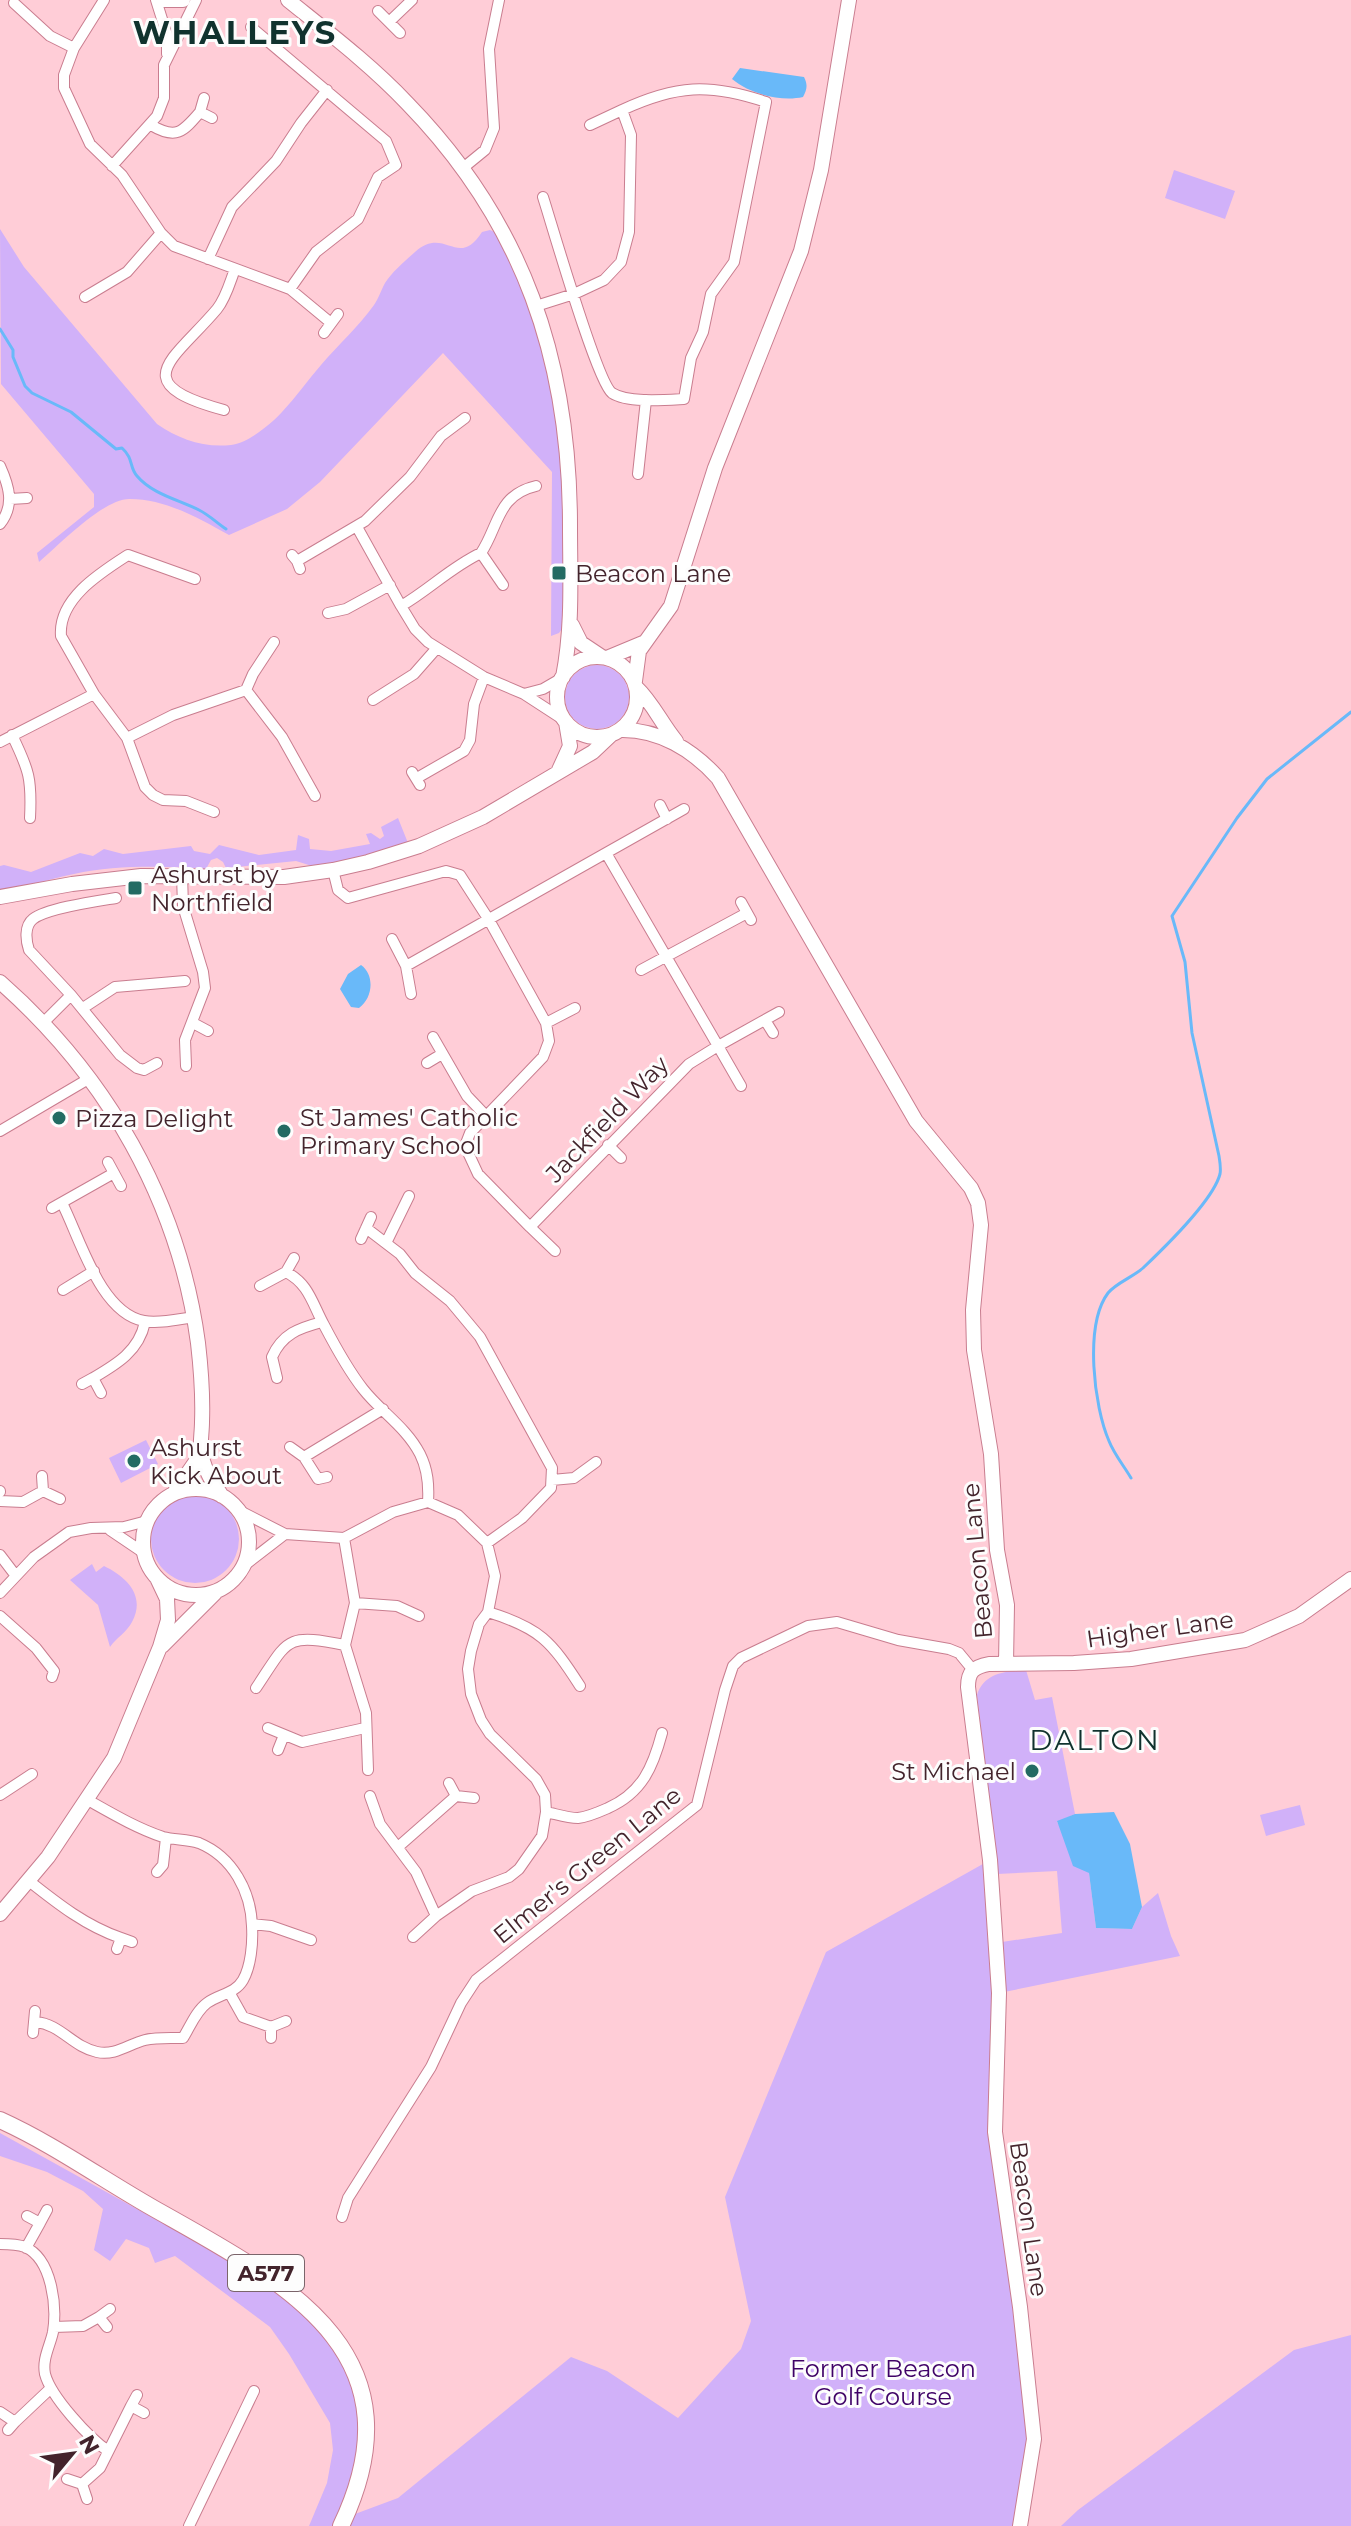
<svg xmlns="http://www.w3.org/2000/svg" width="1351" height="2526" font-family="Montserrat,sans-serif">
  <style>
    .green { fill: #d1b1f9 }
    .water { fill: #69b9f9 }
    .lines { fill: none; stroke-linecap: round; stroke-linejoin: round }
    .stream { stroke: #69b9f9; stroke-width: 3 }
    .minor-casing { stroke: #c97d8f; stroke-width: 12 }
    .tertiary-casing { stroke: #c97d8f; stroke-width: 16 }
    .primary-casing { stroke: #c97d8f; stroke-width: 18 }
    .minor { stroke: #fff; stroke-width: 10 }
    .tertiary { stroke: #fff; stroke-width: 14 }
    .primary { stroke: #fff; stroke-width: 16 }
    .poi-dot { fill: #236b63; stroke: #fdfdfd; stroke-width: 3 }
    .labels { text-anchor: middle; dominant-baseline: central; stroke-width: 6; stroke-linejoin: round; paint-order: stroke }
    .shield { fill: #fdfdfd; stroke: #7b656b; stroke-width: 2 }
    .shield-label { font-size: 22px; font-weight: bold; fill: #43242c }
    .poi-label { font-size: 24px; fill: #43242c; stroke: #fdfdfd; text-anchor: start }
    .street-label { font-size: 24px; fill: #43242c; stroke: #fdfdfd }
    .park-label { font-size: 24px; fill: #3f0267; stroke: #fdfdfd }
    .quarter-label { font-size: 28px; letter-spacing: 2px; fill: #10322e; stroke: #fdfdfd }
    .district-label { font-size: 32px; font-weight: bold; letter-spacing: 2px; fill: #10322e; stroke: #fdfdfd }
  </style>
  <rect width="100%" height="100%" fill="#ffcdd7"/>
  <path class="green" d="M1174 170 1235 191 1225 219 1165 198Z
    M0 229 24 267 157 424C179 439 203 448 231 445 248 443 271 424 282 412 296 397 308 380 321 365 338 345 359 326 374 305 379 298 381 290 385 283 392 272 405 261 415 252 445 225 458 270 482 232L490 230 499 234 542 335 564 456 568 620 559 633 551 636 552 472 443 353 320 482 287 509 229 535C200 519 166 499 130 499 104 498 59 545 39 562L37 553 94 507V494L1 384Z
    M565 697a32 32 0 1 1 64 0a32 32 0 1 1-64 0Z
    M398 818 408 843 363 857 329 864 312 866 296 861 226 868 223 862 217 858 211 860 206 869C163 866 116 865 74 874 49 879 25 888 0 890V866L4 865 31 872 80 853 93 856 104 849 123 854 191 846 194 851 210 854 219 845 259 855 296 850 298 835 309 839 310 849 331 851 370 844 366 834 371 833 380 839 384 836 381 827Z
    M146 1440 158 1464 121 1483 109 1458Z
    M151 1539a44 44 0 1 1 88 0a44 44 0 1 1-88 0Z
    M92 1564 96 1572 104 1566C127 1577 146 1596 132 1622 127 1632 116 1638 110 1647L98 1605 70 1580Z
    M1026 1670 1035 1700 1052 1697 1075 1814 1057 1822 1089 1873 1096 1928 1132 1929 1142 1907 1158 1893 1171 1936 1180 1956 1004 1992 1002 1942 1062 1933 1057 1871 997 1874 977 1695C984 1673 1005 1671 1026 1670Z
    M1300 1805 1305 1825 1266 1836 1260 1815Z
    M990 1860 995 2132 1034 2439 1020 2526H349L355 2514 398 2498 571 2357 607 2371 678 2418 741 2349 751 2321 725 2197 826 1952Z
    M0 2133 272 2284 331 2339 358 2395 361 2457 338 2526H309L327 2483 333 2450 330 2423 289 2354 270 2327 175 2256 155 2263 149 2248 126 2239 110 2261 94 2250 103 2209 83 2191 47 2172 0 2156Z
    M1351 2335V2526H1061L1078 2510 1294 2350Z"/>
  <path class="water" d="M740 68 804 77C808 85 807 89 803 97 781 102 750 94 732 79Z
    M361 965C375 975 373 998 359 1008L351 1007 340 989 348 974Z
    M1114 1812 1130 1844 1142 1907 1132 1929 1096 1928 1089 1873 1073 1866 1057 1821 1075 1814Z"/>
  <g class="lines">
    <path class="stream" d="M0 329 13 350V357L25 386 32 393 71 412 116 449 122 448C134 459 129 467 137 476 152 494 179 500 199 510 209 515 217 523 226 529
      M1131 1478C1124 1466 1114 1454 1109 1441 1094 1407 1084 1325 1108 1293 1116 1283 1133 1277 1143 1268 1163 1249 1213 1201 1220 1174 1221 1169 1220 1162 1219 1156L1192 1033 1185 962 1172 916 1237 818 1267 779 1351 712"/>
    <g class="minor-casing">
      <path id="minor" d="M104 0 74 48 64 75V88L90 144 122 175 161 233 174 246 290 289 331 323
        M156 0 167 35V54
        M14 3 50 36 74 48
        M378 11 400 33
        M389 22 412 0
        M251 27 386 141 396 165 378 177 358 219 316 252 290 289
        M204 98 200 112 212 118
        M151 125C176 140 183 132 200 112
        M590 125 622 110
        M112 166 157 116 164 98V65L196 0
        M463 168 485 150 494 128 489 49 499 0
        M208 259 232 207 276 161 301 123 327 90
        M85 297 127 272 161 233
        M536 306 574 294 604 280 621 262 629 232 631 135 622 110C676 85 709 83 766 102L734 262 711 294 703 332 691 358 684 399C665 400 627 403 612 393 597 382 552 225 543 197
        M324 333 338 314
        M224 410C124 383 174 360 217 309 226 298 230 282 235 269
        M0 466C9 486 15 505 0 524
        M638 474 646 400
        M10 499 27 498
        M357 527 401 606 415 629 428 642 484 677 524 694 564 720
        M481 553 503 585
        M292 555 297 561 300 569
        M297 561 365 521 410 477 441 436 465 418
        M195 579 128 555C100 573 58 599 61 636L94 694 127 738 145 787 153 795 163 800 186 801 214 812
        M401 606C429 590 451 567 481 553 499 526 497 495 536 486
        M328 613 346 609 390 585
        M246 690 253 674 274 642
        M524 694 543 689 562 678
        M373 700 414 674 436 649
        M12 735C29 770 32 779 30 818
        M127 738 173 715 246 690 282 737 315 796
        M0 742 94 694
        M412 772 420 785
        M417 778 464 751 470 740 474 704 484 677
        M660 805 667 819
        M606 853 684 809
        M333 870 338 890 348 898 446 871 460 875 489 920 546 1023 549 1041 543 1057 470 1133 465 1146 478 1174 530 1227 689 1064 718 1046 606 853 406 966
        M182 875 183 906 203 972 205 988 185 1040 186 1066
        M741 902 751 920
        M392 939 406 966 411 994
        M641 970 747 913
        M71 995 29 950C26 941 24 926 33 919 47 908 98 901 116 898
        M83 1008 115 987 185 981
        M765 1020 773 1033
        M43 1023 71 995 120 1055 137 1068 144 1070 157 1063
        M193 1023 208 1031
        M546 1023 575 1008
        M433 1037 467 1096 486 1116
        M427 1063 442 1054
        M741 1086 718 1046 779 1012
        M0 1131 90 1078
        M608 1145 621 1158
        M108 1162 121 1186
        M62 1203C80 1238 100 1313 144 1321 159 1324 179 1319 194 1317
        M52 1208 114 1173
        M530 1227 555 1251
        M366 1228 400 1254 415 1273 450 1301 480 1337 552 1468 551 1488 522 1518 487 1543
        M361 1239 371 1217
        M386 1243 409 1196
        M286 1272C309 1284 312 1303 324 1325 335 1346 348 1370 363 1389 381 1412 406 1427 420 1454 428 1470 429 1485 428 1502
        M260 1286 286 1272 294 1258
        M63 1290 94 1271
        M93 1378C117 1364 139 1351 145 1322
        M277 1378 272 1357C282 1334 299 1328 322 1322
        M82 1384 93 1378 101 1393
        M290 1447 304 1457 318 1479 327 1477
        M304 1457 383 1409
        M42 1476 43 1491 60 1499
        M552 1480 574 1478 596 1462
        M0 1491V1492
        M0 1501 23 1502 43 1491
        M238 1510 285 1534 344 1538 393 1512 428 1502 458 1515 487 1543 495 1576 488 1612 479 1624 471 1651 468 1669 471 1694 481 1720 490 1734 536 1779 545 1795 546 1812 542 1836 519 1869 509 1877 472 1891 436 1916
        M110 1530 144 1553
        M344 1538 355 1603 345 1645 366 1713 368 1770
        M0 1555 16 1576
        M241 1568 285 1534
        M0 1593 34 1557 69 1532 91 1528 124 1527 147 1521
        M355 1603 397 1606 419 1616
        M488 1612C540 1628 551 1641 580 1686
        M0 1616 36 1648 54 1671 52 1677
        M256 1688C289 1639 284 1633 345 1645
        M268 1728 302 1742 365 1728
        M278 1750 284 1735
        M449 1783 456 1796 474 1798
        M0 1795 32 1774
        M370 1796 380 1824 416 1872 436 1916 413 1937
        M546 1812C556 1814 567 1818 578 1818 588 1817 599 1812 608 1808 642 1793 653 1767 662 1733
        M398 1847 456 1796
        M157 1872 163 1865 166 1838
        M29 1881C58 1904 86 1926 121 1938
        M252 1924 271 1926 311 1940
        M117 1949 121 1938 132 1942
        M229 1992 243 2017 271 2027
        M36 2022C60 2024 73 2047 97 2052 115 2056 129 2044 145 2040 157 2037 171 2038 183 2038 190 2027 196 2011 207 2003 219 1994 235 1994 243 1980 251 1966 253 1943 252 1926 251 1892 233 1857 199 1843 188 1839 175 1840 163 1837 136 1828 111 1813 86 1799
        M33 2033 35 2011
        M271 2038V2027L286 2021
        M27 2216 40 2223 47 2210
        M342 2217 348 2198 431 2067 461 2003 476 1980 697 1805 725 1690 733 1666 741 1658 808 1626 837 1622 898 1640 949 1649 959 1653 973 1670
        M0 2244C8 2244 17 2244 25 2247 52 2259 57 2306 53 2332 50 2346 42 2359 45 2374 51 2397 89 2438 108 2451
        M26 2248 40 2223
        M54 2327 83 2326 99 2317
        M107 2327 99 2317 110 2309
        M137 2395 131 2406 144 2413
        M0 2412 15 2422 8 2430
        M15 2422 51 2388
        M67 2479 82 2484 87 2499
        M82 2484 100 2468 131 2406
        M189 2526 254 2391"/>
    </g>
    <g class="tertiary-casing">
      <path id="tertiary" d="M163 0H183
        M288 0C329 33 371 65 407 103 524 223 570 361 570 526 570 577 573 626 563 677
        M572 625 581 643 602 657
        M557 697a40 40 0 1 1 80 0a40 40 0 1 1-80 0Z
        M607 658 643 643
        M635 681 639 651 671 606 715 468 801 251 821 170 849 0
        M636 687C653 703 661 723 676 741
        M620 730C659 729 693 750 718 778L916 1121 971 1188 978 1203 981 1225 973 1310 974 1350 991 1454 997 1550 1007 1605 1006 1663
        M559 770 570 746 566 722
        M0 897 72 884 141 876 284 877 333 870 368 862 419 846 483 817 593 752 611 735
        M0 982C107 1076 179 1201 198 1343 201 1369 203 1396 202 1422 202 1434 199 1447 202 1458 206 1473 214 1484 222 1496
        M143 1542a53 53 0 1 1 106 0a53 53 0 1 1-106 0Z
        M174 1493 201 1454
        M162 1646 215 1593
        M0 1914 48 1857 114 1758 160 1647 168 1620 167 1599 157 1578
        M1020 2526 1034 2439 1020 2307 995 2132 999 1993 990 1860 968 1687C968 1671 974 1667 989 1664L1074 1663 1131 1659 1245 1640 1299 1616 1351 1579"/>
    </g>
    <g class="primary-casing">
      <path id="primary" d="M0 2120C53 2144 102 2179 153 2208 282 2281 425 2350 341 2526"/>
    </g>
    <use href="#minor" class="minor"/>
    <use href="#tertiary" class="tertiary"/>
    <use href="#primary" class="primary"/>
  </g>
  <g class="poi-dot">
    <rect x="551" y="565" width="16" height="16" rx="4"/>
    <rect x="127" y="880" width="16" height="16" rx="4"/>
    <circle cx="59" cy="1118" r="8"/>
    <circle cx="284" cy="1131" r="8"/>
    <circle cx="134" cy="1461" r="8"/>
    <circle cx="1032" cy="1771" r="8"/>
  </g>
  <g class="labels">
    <rect class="shield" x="228" y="2255" width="76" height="36" rx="6"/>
    <g class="shield-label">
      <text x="266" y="2273">A577</text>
    </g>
    <g class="poi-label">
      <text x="575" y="573">Beacon Lane</text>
      <text x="151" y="874">Ashurst by<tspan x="151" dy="28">Northfield</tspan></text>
      <text x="300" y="1117">St James' Catholic<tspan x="300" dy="28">Primary School</tspan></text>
      <text x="75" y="1118">Pizza Delight</text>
      <text x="150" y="1447">Ashurst<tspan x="150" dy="28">Kick About</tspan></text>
      <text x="1016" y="1771" text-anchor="end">St Michael</text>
    </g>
    <g class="street-label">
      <text transform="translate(607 1119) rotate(-46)">Jackfield Way</text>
      <text transform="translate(977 1561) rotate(-95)">Beacon Lane</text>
      <text transform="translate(1160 1629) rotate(-8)">Higher Lane</text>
      <text transform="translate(587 1865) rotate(-39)">Elmer's Green Lane</text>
      <text transform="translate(1029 2219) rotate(82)">Beacon Lane</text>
    </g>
    <g class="park-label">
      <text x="883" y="2368">Former Beacon<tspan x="883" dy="28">Golf Course</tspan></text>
    </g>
    <g class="quarter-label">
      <text x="1095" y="1740">DALTON</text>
    </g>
    <g class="district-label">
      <text x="235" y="32">WHALLEYS</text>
    </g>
  </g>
  <g transform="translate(72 2454) rotate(61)" stroke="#fdfdfd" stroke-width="6" paint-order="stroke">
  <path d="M0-6L14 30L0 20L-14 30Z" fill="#43242c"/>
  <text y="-12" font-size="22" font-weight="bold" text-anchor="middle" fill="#43242c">N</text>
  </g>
</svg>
